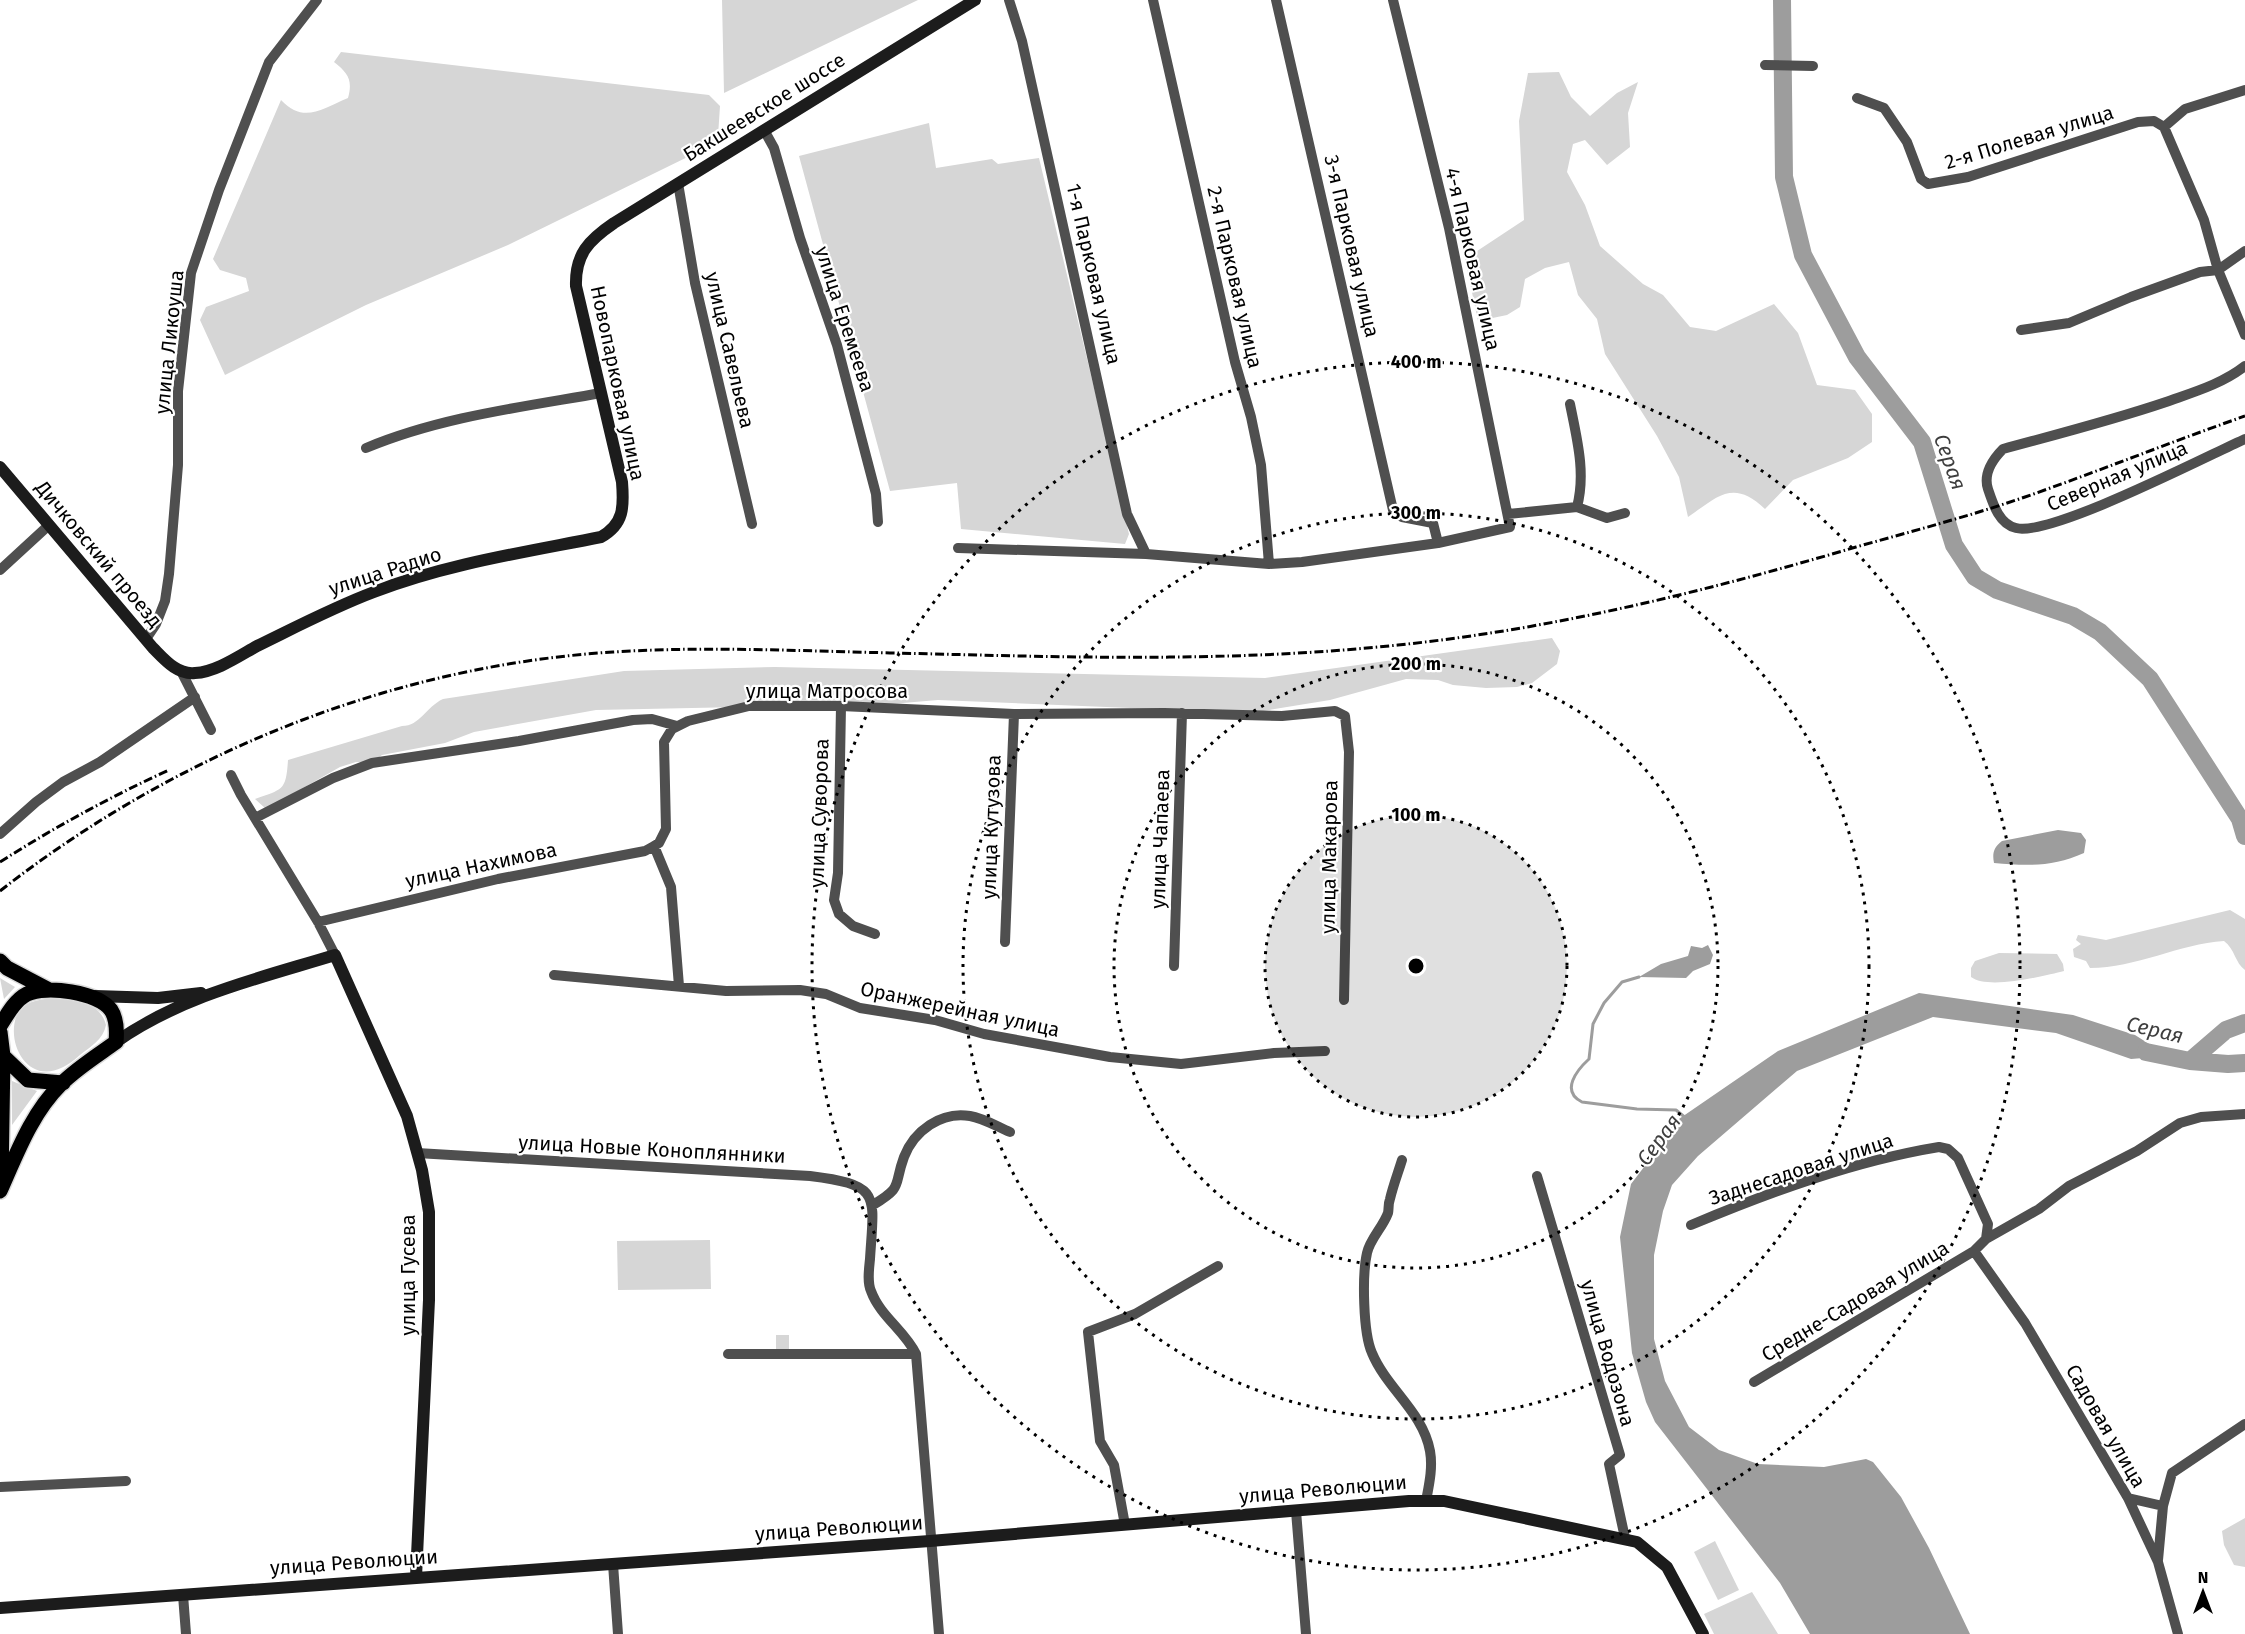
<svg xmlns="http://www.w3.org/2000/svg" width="2245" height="1634" font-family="'Fira Sans',sans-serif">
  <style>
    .green { fill: #d6d6d6 }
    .water { fill: #9d9d9d }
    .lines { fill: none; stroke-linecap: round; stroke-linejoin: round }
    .stream { stroke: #9d9d9d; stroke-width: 3 }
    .river { stroke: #9d9d9d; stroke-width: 18 }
    .primary-casing { stroke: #dbdbdb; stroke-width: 18 }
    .street { stroke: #4f4f4f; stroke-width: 10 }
    .secondary { stroke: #1c1c1c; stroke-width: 12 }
    .primary { stroke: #000; stroke-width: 15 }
    .rail { stroke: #000; stroke-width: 3; stroke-dasharray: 9 3 1.5 3; stroke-linecap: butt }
    .ring { fill: none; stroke: #000; stroke-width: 3; stroke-dasharray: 3 6 }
    .labels { text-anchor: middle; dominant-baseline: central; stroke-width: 4.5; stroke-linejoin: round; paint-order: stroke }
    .street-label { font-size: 20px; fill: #000; stroke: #fff }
    .water-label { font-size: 21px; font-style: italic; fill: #3e3e3e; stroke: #fff }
    .centre { fill: #000; stroke: #fff; stroke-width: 3 }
    .ring-label { font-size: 18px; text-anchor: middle; font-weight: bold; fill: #000; stroke: #fff; stroke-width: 4.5; stroke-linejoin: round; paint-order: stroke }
  </style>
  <rect width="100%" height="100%" fill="#fff"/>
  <path class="green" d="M722 0H918L724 93Z
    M341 52 709 95 720 106 718 136 708 147 508 245 366 305 225 375 200 320 206 307 249 291 246 278 220 270 213 259 281 100C304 124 321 109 348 98 353 80 348 73 334 62Z
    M1559 72 1571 97 1590 116 1617 93 1638 82 1628 113 1630 147 1607 165 1585 140 1573 144 1567 172 1585 205 1600 246 1643 284 1663 295 1690 327 1716 331 1774 304 1798 333 1817 385 1855 390 1872 414V442L1848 458 1793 480 1765 509C1733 478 1717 497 1688 517L1679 477 1657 436 1605 354 1597 319 1578 295 1569 262 1545 268 1525 279 1520 307 1507 315 1478 321 1465 259 1524 220 1519 121 1528 73Z
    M929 123 936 168 992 159 998 164 1039 158 1129 534 1125 544 961 529 957 483 890 491 799 156Z
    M1552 638 1560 651 1557 664 1532 683 1517 687 1486 688 1453 685 1438 680 1406 679 1330 700 1251 713 938 700 891 704 596 710 474 732 445 743 382 755 372 763 356 762 340 767 266 809 255 799C283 789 286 791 288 760L402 726C420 726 426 707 443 699L624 671 775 667 1265 678Z
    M2230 910 2245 919V970C2235 963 2235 949 2224 941 2179 944 2136 968 2090 968L2086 961 2074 957 2073 949 2081 944 2076 940 2078 935 2106 940Z
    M1999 953 2057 954 2063 964 2064 971C2044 976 1988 990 1971 977V968L1975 961Z
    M0 978 15 987 4 999Z
    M50 998C71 1000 100 1000 106 1025 103 1040 91 1046 80 1055 31 1101 0 1039 20 1009 28 1001 40 1000 50 998Z
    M12 1081 37 1091 12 1125Z
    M710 1240 711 1289 618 1290 617 1241Z
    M776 1335H789V1351H776Z
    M2245 1518V1567L2234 1565 2224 1545 2222 1531Z
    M1715 1541 1739 1590 1718 1600 1694 1552Z
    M1752 1592 1778 1634H1714L1704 1614Z"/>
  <path class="water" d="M2058 830 2081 833 2086 840 2084 853C2053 867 2027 866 1994 863 1992 853 1994 847 2002 841Z
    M1708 945 1713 955 1710 964 1693 971 1686 978 1639 977 1661 964 1688 956 1691 946 1702 948Z
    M1919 993 2073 1015 2135 1035 2168 1056 2131 1059 2056 1033 1933 1017 1797 1071 1698 1156 1672 1185 1663 1211 1654 1255V1339L1665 1381 1689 1427 1719 1450 1758 1464 1824 1467 1866 1459 1873 1462 1901 1497 1929 1548 1970 1634H1810L1780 1583 1655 1422 1646 1402 1632 1353 1620 1237 1631 1184 1654 1154 1660 1132 1778 1051Z"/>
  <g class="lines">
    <path class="stream" d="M1639 977 1622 982 1604 1003 1593 1024 1589 1059C1577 1070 1560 1091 1582 1102L1637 1109 1676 1110 1687 1119"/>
    <path class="river" d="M1782 0 1784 177 1803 255 1857 357 1922 442 1954 545 1975 577 1997 590 2073 616 2100 632 2150 679 2240 819 2245 836
      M2146 1052 2190 1061 2226 1030 2245 1023
      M2190 1061 2228 1064 2245 1063"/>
    <g class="primary-casing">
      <path id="primary" d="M0 961 7 968 49 990
        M0 1026C7 1015 15 1000 27 994 46 985 98 992 111 1010 117 1019 117 1031 116 1042 98 1055 77 1068 61 1084 31 1114 17 1153 0 1191
        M0 1032 3 1056 1 1181
        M3 1056 28 1080 63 1083"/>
    </g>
    <path class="street" d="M1009 0 1022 41 1127 514 1146 554
      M1153 0 1235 362 1251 417 1261 465 1269 564
      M1276 0 1393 510 1402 517 1433 523 1438 543
      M1765 65 1813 66
      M1857 98 1884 108 1907 142 1921 179 1928 184 1968 177 2138 122 2154 121 2164 127 2185 109 2245 90
      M2164 127 2204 220 2218 270 2245 335
      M764 130 774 148 800 238 837 345 876 494 878 522
      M678 183 695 283 752 524
      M2021 330 2069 323 2131 297 2200 272 2218 270 2245 251
      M2245 366C2222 384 2194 392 2166 402 2113 420 2058 434 2003 449 1993 459 1983 474 1988 489 1993 504 1999 524 2016 528 2050 537 2205 457 2245 439
      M1570 404C1577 439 1586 473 1577 507
      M366 448C440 417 522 407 601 393
      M1508 514 1577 507 1607 518 1625 513
      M958 548 1146 554 1269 564 1302 562 1438 543 1510 527 1449 228 1393 0
      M0 570 49 525
      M146 639 156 624 165 601 169 574 178 465V391L191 273 219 190 269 62 317 0
      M181 671 211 730
      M841 706 838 873 834 900 839 914 853 926 875 934
      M231 775 241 795 318 922 335 955
      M255 818 333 778 372 763 519 741 633 720 652 719 677 726
      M0 834 36 802 63 782 100 762 195 697
      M318 922 498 879 645 851 654 846
      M1005 942 1014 714
      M1174 966 1182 713
      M554 975 726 991 800 990 826 994 860 1008 935 1020 984 1034 1110 1057 1181 1064 1274 1053 1325 1051
      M679 986 671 887 654 846 659 843 666 829 664 742 672 729 688 721 749 706H841L1014 714 1164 713 1282 716 1335 711 1345 716 1349 752 1344 1000
      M417 1153 810 1176C882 1185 874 1194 870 1259 869 1269 867 1282 871 1291 880 1316 905 1331 916 1354L939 1634
      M1402 1160C1398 1173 1393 1186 1390 1199 1388 1204 1389 1209 1388 1213 1383 1227 1370 1239 1367 1253 1362 1275 1363 1333 1372 1353 1387 1389 1423 1412 1430 1451 1433 1468 1429 1485 1426 1501
      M1537 1176 1620 1455 1609 1464 1625 1538
      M873 1205C904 1186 893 1187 904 1157 914 1131 941 1111 970 1116 983 1118 998 1127 1010 1132
      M1691 1225C1770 1192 1854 1161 1939 1147L1948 1149 1958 1158 1988 1224 1986 1239 1974 1251 1754 1382
      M1986 1239 2039 1209 2069 1186 2137 1151 2180 1123 2201 1117 2245 1114
      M1974 1251 2025 1323 2128 1498 2158 1562 2178 1634
      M728 1354H916
      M0 1487 126 1481
      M2128 1498 2163 1506
      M1296 1511 1306 1634
      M1125 1525 1114 1465 1100 1441 1088 1332 1135 1314 1218 1266
      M2158 1560 2163 1506 2172 1473 2245 1424
      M613 1564 618 1634
      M183 1595 186 1634"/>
    <path class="secondary" d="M0 467 153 648C164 659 177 675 195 673 216 672 239 656 257 646 296 627 334 607 374 592 446 564 526 552 601 537 624 524 624 507 622 482L576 286C575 254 589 240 614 223L975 0
      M95 996 158 998 201 993
      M116 1042C181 996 260 978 335 955L407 1116 422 1170 429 1212V1300L416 1577
      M0 1608 930 1541 1409 1501H1444L1637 1542 1667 1567 1703 1634"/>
    <use href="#primary" class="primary"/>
    <path class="rail" d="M0 862C55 827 110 797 169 770
      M0 891C175 754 390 666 613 652 707 646 801 651 895 653 1063 657 1230 663 1398 645 1554 629 1707 591 1856 547 1913 531 1970 516 2025 497 2099 471 2171 442 2245 416"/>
  </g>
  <circle cx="1416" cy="966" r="151" fill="#000" fill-opacity=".12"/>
  <g class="ring">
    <circle cx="1416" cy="966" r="151"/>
    <circle cx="1416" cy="966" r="302"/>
    <circle cx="1416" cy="966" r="453"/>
    <circle cx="1416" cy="966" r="604"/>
  </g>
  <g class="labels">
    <g class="street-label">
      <text transform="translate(764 107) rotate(-32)">Бакшеевское шоссе</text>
      <text transform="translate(2029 137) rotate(-17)">2-я Полевая улица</text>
      <text transform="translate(1352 246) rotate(77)">3-я Парковая улица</text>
      <text transform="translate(1473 259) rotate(77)">4-я Парковая улица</text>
      <text transform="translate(1094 274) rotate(77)">1-я Парковая улица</text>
      <text transform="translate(1235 277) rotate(77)">2-я Парковая улица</text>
      <text transform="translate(845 319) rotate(72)">улица Еремеева</text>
      <text transform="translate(169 342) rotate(-84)">улица Ликоуша</text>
      <text transform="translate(730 350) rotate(77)">улица Савельева</text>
      <text transform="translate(618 383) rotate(78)">Новопарковая улица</text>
      <text transform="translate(2117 476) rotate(-23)">Северная улица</text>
      <text transform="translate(99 554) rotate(50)">Дичковский проезд</text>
      <text transform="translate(385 571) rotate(-18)">улица Радио</text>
      <text x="827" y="691">улица Матросова</text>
      <text transform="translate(819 813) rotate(-88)">улица Суворова</text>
      <text transform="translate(991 827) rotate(-88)">улица Кутузова</text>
      <text transform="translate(1160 839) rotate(-88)">улица Чапаева</text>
      <text transform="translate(1329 857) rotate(-89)">улица Макарова</text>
      <text transform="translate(481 865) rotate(-12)">улица Нахимова</text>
      <text transform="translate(960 1009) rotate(12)">Оранжерейная улица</text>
      <text transform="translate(652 1149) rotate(3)">улица Новые Коноплянники</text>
      <text transform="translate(1801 1169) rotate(-18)">Заднесадовая улица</text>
      <text transform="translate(408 1275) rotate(-90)">улица Гусева</text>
      <text transform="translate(1855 1301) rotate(-31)">Средне-Садовая улица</text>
      <text transform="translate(1608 1353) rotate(74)">улица Водозона</text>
      <text transform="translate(2106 1426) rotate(60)">Садовая улица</text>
      <text transform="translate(1323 1489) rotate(-5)">улица Революции</text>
      <text transform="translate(839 1528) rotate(-4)">улица Революции</text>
      <text transform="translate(354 1562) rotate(-4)">улица Революции</text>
    </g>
    <g class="water-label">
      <text transform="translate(1950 462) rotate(70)">Серая</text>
      <text transform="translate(2155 1030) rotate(13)">Серая</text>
      <text transform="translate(1659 1140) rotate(-53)">Серая</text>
    </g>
  </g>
  <circle cx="1416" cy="966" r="9" class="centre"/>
  <g class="ring-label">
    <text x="1416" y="368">400 m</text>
    <text x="1416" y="519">300 m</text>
    <text x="1416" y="670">200 m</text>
    <text x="1416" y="821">100 m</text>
  </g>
  <g transform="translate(2203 1592)" stroke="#ffffff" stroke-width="4.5" paint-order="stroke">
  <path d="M0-4.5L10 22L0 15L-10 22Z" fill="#000000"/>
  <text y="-9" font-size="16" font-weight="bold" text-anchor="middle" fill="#000000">N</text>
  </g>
</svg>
